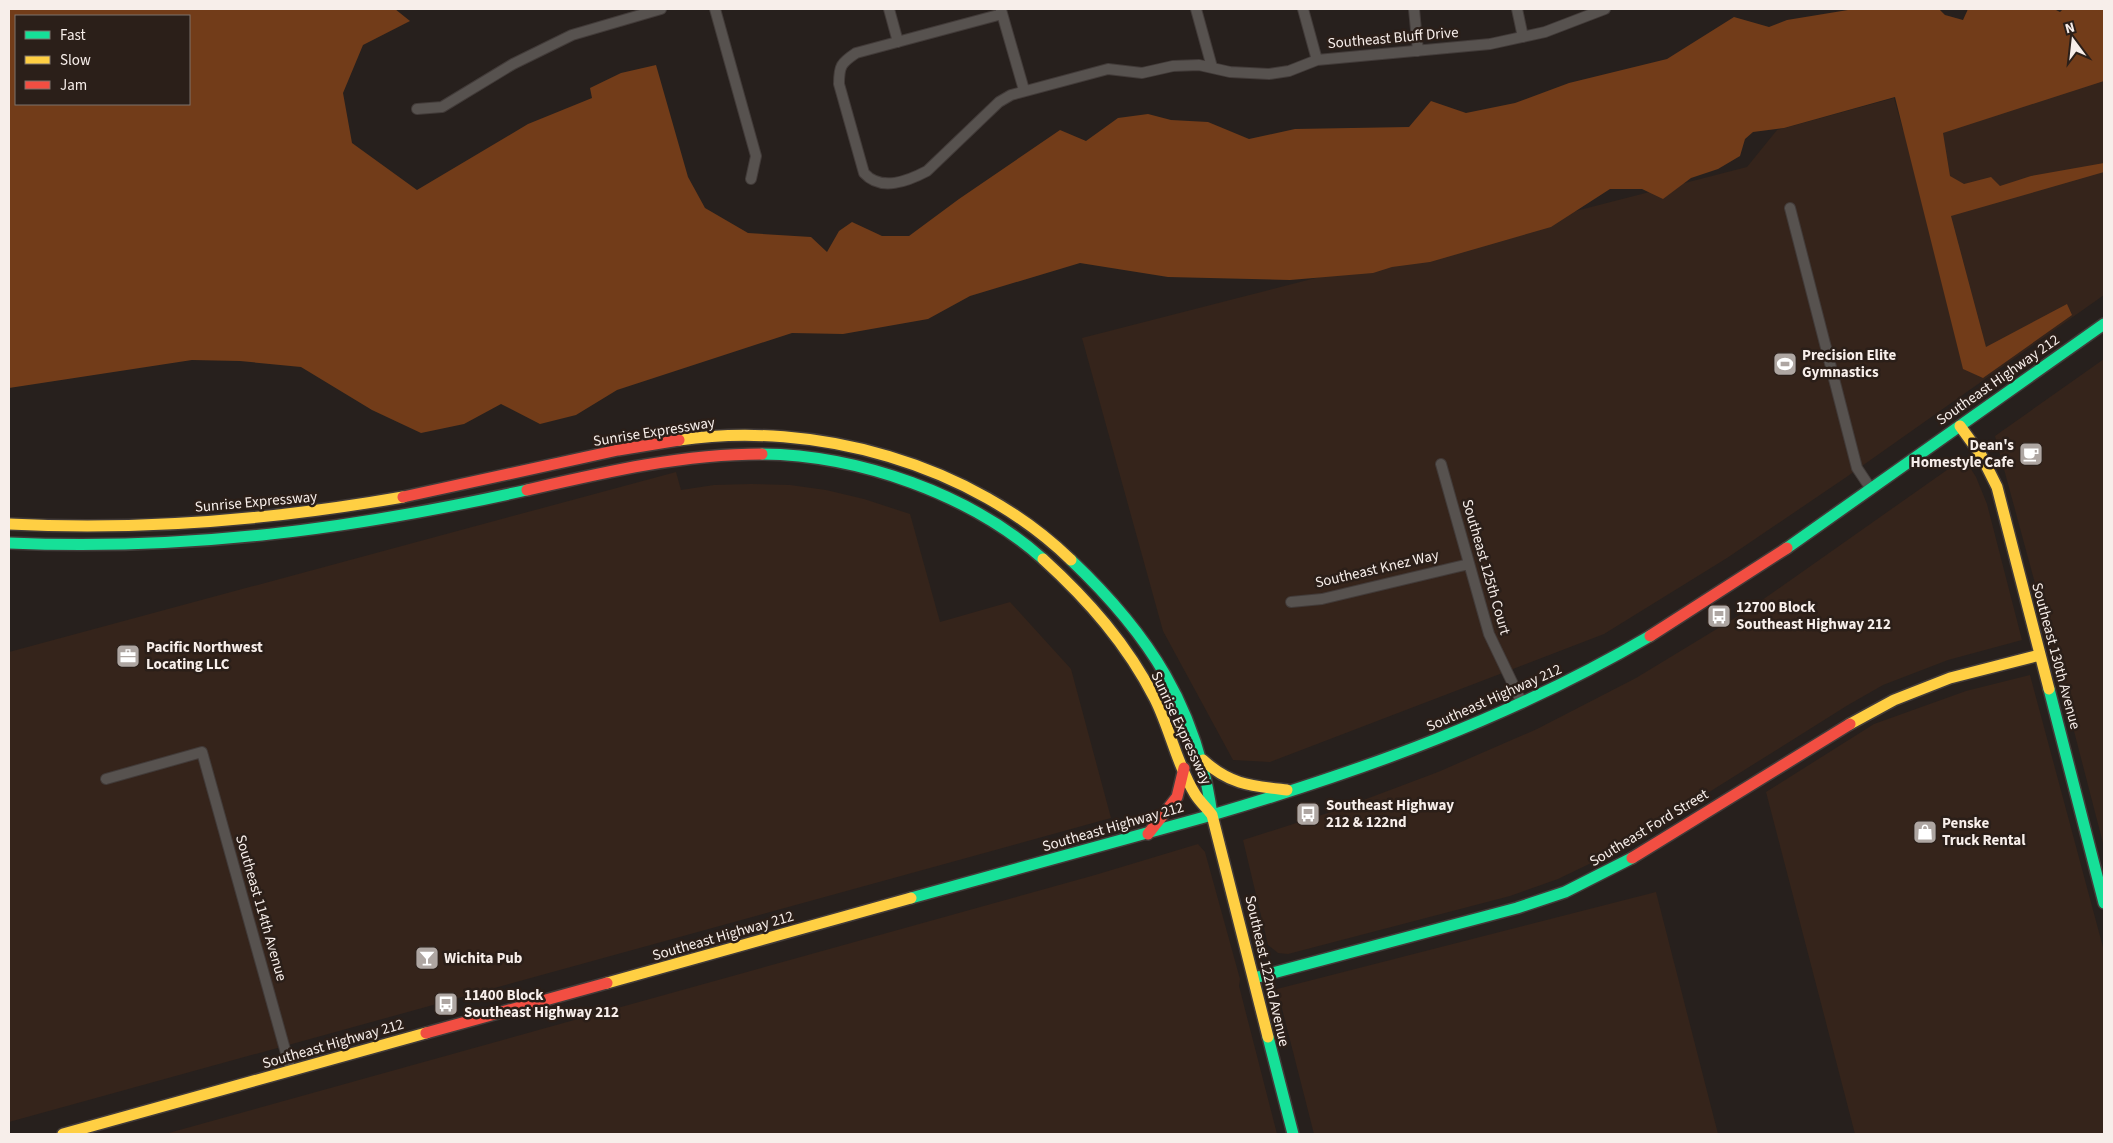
<svg xmlns="http://www.w3.org/2000/svg" width="2113" height="1143" font-family="'Source Sans 3',sans-serif">
  <style>
    .built { fill: #35241b }
    .forest { fill: #723c19; fill-rule: evenodd }
    .lines { fill: none; stroke-linecap: round; stroke-linejoin: round }
    .street-casing { stroke: #423b39; stroke-width: 12 }
    .fast-casing { stroke: #423b39; stroke-width: 14 }
    .slow-casing { stroke: #423b39; stroke-width: 14 }
    .jam-casing { stroke: #423b39; stroke-width: 14 }
    .street { stroke: #57524f; stroke-width: 10 }
    .fast { stroke: #16e098; stroke-width: 11 }
    .slow { stroke: #ffcf43; stroke-width: 11 }
    .jam { stroke: #f24e42; stroke-width: 11 }
    .labels { text-anchor: middle; dominant-baseline: central; stroke-width: 5; stroke-linejoin: round; paint-order: stroke }
    .street-label { font-size: 15px; fill: #f7eeea; stroke: #2b1f19 }
    .poi-label { font-size: 15px; font-weight: bold; fill: #f7eeea; stroke: #2b1f19; text-anchor: start }
  </style>
  <rect width="100%" height="100%" fill="#27201d"/>
  <path class="built" d="M2104 76V295L1845 478 1727 558 1604 634 1270 762 1233 760 1163 631 1082 338 1747 167 1777 130 1894 98 1903 130Z
    M2104 359V847L2052 646 1995 436Z
    M1964 458 1976 477 1987 504 2022 640 1948 660 1883 685 1848 705 1612 853 1558 879 1510 896 1288 954 1278 953 1268 945 1243 840 1337 810 1438 772 1537 729 1636 678 1748 610Z
    M676 472 681 490 714 485 751 484 790 485 826 490 864 499 910 514 940 622 1010 602 1071 669 1111 818 9 1122V652Z
    M2030 675 2104 951V1134H1855L1766 792 1874 724 1966 691Z
    M1198 844 1205 852 1240 979 1239 986 1277 1134H165L1095 875Z
    M1656 892 1718 1134H1314L1277 989Z"/>
  <path class="forest" d="M9 9H395L410 21 363 45 343 93 352 143 417 190 528 124 592 98 590 88 621 73 656 65 688 177 705 208 748 233 811 237 827 252 839 231 852 222 882 236H909L959 199 1060 130 1086 141 1118 118 1148 114 1171 120 1208 122 1249 139 1295 129 1409 127 1431 101 1466 113 1515 103 1569 83 1667 59 1734 17 1769 27 1787 20 1854 9H1939L1945 15 1963 20 1968 9H2054L2060 12 2063 9H2104V81L1943 133 1950 176 1964 184 1991 177 2000 186 2031 176 2104 163V172L1951 216 1986 347 2067 304 2072 315 1983 378 1963 369 1895 97 1784 128 1753 132 1745 139 1740 156 1718 169 1691 178 1663 199 1642 189H1610L1551 227 1430 262 1392 267 1373 273 1290 280 1168 277 1080 263 970 296 928 319 843 334 792 333 617 390 576 415 540 424 501 404 464 424 421 433 372 410 301 367 240 361 192 360 9 388ZM16 16H189V104H16Z"/>
  <g class="lines">
    <g class="street-casing">
      <path id="street" d="M715 9 756 156 751 179
        M889 9 898 42
        M1196 9 1212 67
        M1303 9 1317 60
        M1414 9 1418 51
        M1517 9 1523 37
        M1001 10 1024 90
        M1002 14 856 53C841 63 839 66 839 84L864 173C881 192 908 181 927 171L999 102 1011 95 1108 69 1142 73 1173 66 1199 65 1230 72 1269 74 1289 71 1317 60 1490 44 1545 32 1605 9
        M417 109 442 107 513 64 572 35 661 9
        M1790 208 1857 468 1871 489
        M1441 464 1489 634 1522 703
        M1291 602 1322 599 1469 564
        M106 779 202 752 291 1071"/>
    </g>
    <g class="fast-casing">
      <path id="fast" d="M762 454C859 455 970 494 1043 559
        M9 543C188 551 353 529 527 490
        M1787 548 2104 324
        M1071 560C1149 634 1197 707 1212 815
        M2049 689 2104 903
        M1212 815C1365 770 1512 717 1650 636
        M911 898 1212 815
        M1254 978 1517 908 1565 892 1632 858
        M1268 1037 1293 1134"/>
    </g>
    <g class="slow-casing">
      <path id="slow" d="M1960 426 1981 455 1997 487 2049 689
        M679 440C815 420 972 464 1071 560
        M9 524C142 531 272 520 403 497
        M1043 559C1088 600 1127 644 1155 699 1170 729 1177 765 1195 794 1200 802 1207 808 1212 815
        M1850 724 1894 700 1950 678 2040 655
        M1203 760C1230 785 1252 786 1287 790
        M1212 815 1268 1037
        M607 983 911 898
        M63 1134 426 1033"/>
    </g>
    <g class="jam-casing">
      <path id="jam" d="M527 490C605 472 682 454 762 454
        M403 497 618 450 679 440
        M1650 636 1787 548
        M1148 834 1177 797 1184 768
        M1632 858 1850 724
        M426 1033 607 983"/>
    </g>
    <use href="#street" class="street"/>
    <use href="#fast" class="fast"/>
    <use href="#slow" class="slow"/>
    <use href="#jam" class="jam"/>
  </g>
  <defs>
    <g id="stadium-square" transform="scale(1.25)"><rect x="-9" y="-9" width="18" height="18" rx="4" fill="#aea6a2" stroke="#2b1f19"/><path d="M0-5a6.5 5 0 1 0 0 10a6.5 5 0 1 0 0-10ZM-3.5-1.8h7v3.6h-7Z" fill="#fff"/></g>
    <g id="cafe-square" transform="scale(1.25)"><rect x="-9" y="-9" width="18" height="18" rx="4" fill="#aea6a2" stroke="#2b1f19"/><path d="M-5.5-4.5H6V0H3Q3 3.5 0 3.5H-2.5Q-5.5 3.5-5.5 0ZM3-3.2v2h1.7v-2ZM-6 4.5H4V6H-6Z" fill="#fff"/></g>
    <g id="bus-square" transform="scale(1.25)"><rect x="-9" y="-9" width="18" height="18" rx="4" fill="#aea6a2" stroke="#2b1f19"/><path d="M-5-6H5V4H4V6H2V4H-2V6H-4V4H-5ZM-3.5-4V0h7V-4ZM-3.5 1.2v1.5H-2V1.2ZM2 1.2v1.5H3.5V1.2Z" fill="#fff"/></g>
    <g id="office-square" transform="scale(1.25)"><rect x="-9" y="-9" width="18" height="18" rx="4" fill="#aea6a2" stroke="#2b1f19"/><path d="M-6-3h4V-5.5h4V-3h4V5H-6ZM-1-4.5V-3h2v-1.5ZM-6 0V1H6V0Z" fill="#fff"/></g>
    <g id="shop-square" transform="scale(1.25)"><rect x="-9" y="-9" width="18" height="18" rx="4" fill="#aea6a2" stroke="#2b1f19"/><path d="M-5-2.5h2.3a2.7 3.5 0 0 1 5.4 0H5L5.5 6h-11ZM-1.5-2.5h3a1.5 2.3 0 0 0-3 0Z" fill="#fff"/></g>
    <g id="bar-square" transform="scale(1.25)"><rect x="-9" y="-9" width="18" height="18" rx="4" fill="#aea6a2" stroke="#2b1f19"/><path d="M-6-5H6L.8 .8V4.5H3.5V6h-7V4.5H-.8V.8Z" fill="#fff"/></g>
  </defs>
  <g fill-rule="evenodd">
    <use href="#stadium-square" x="1785" y="364"/>
    <use href="#cafe-square" x="2031" y="454"/>
    <use href="#bus-square" x="1719" y="616"/>
    <use href="#office-square" x="128" y="656"/>
    <use href="#bus-square" x="1308" y="814"/>
    <use href="#shop-square" x="1925" y="832"/>
    <use href="#bar-square" x="427" y="958"/>
    <use href="#bus-square" x="446" y="1004"/>
  </g>
  <g class="labels">
    <g class="street-label">
      <text transform="translate(1393 38) rotate(-5)">Southeast Bluff Drive</text>
      <text transform="translate(1998 380) rotate(-35)">Southeast Highway 212</text>
      <text transform="translate(654 432) rotate(-9)">Sunrise Expressway</text>
      <text transform="translate(256 502) rotate(-5)">Sunrise Expressway</text>
      <text transform="translate(1486 567) rotate(74)">Southeast 125th Court</text>
      <text transform="translate(1377 569) rotate(-13)">Southeast Knez Way</text>
      <text transform="translate(2056 656) rotate(75)">Southeast 130th Avenue</text>
      <text transform="translate(1494 698) rotate(-24)">Southeast Highway 212</text>
      <text transform="translate(1181 728) rotate(65)">Sunrise Expressway</text>
      <text transform="translate(1113 827) rotate(-16)">Southeast Highway 212</text>
      <text transform="translate(1649 828) rotate(-31)">Southeast Ford Street</text>
      <text transform="translate(261 908) rotate(74)">Southeast 114th Avenue</text>
      <text transform="translate(723 936) rotate(-16)">Southeast Highway 212</text>
      <text transform="translate(1267 971) rotate(77)">Southeast 122nd Avenue</text>
      <text transform="translate(333 1044) rotate(-16)">Southeast Highway 212</text>
    </g>
    <g class="poi-label">
      <text x="1802" y="355">Precision Elite<tspan x="1802" dy="17">Gymnastics</tspan></text>
      <text x="2014" y="445" text-anchor="end">Dean's<tspan x="2014" dy="17">Homestyle Cafe</tspan></text>
      <text x="1736" y="607">12700 Block<tspan x="1736" dy="17">Southeast Highway 212</tspan></text>
      <text x="146" y="647">Pacific Northwest<tspan x="146" dy="17">Locating LLC</tspan></text>
      <text x="1326" y="805">Southeast Highway<tspan x="1326" dy="17">212 &amp; 122nd</tspan></text>
      <text x="1942" y="823">Penske<tspan x="1942" dy="17">Truck Rental</tspan></text>
      <text x="444" y="958">Wichita Pub</text>
      <text x="464" y="995">11400 Block<tspan x="464" dy="17">Southeast Highway 212</tspan></text>
    </g>
  </g>
  <rect width="2113" height="1143" fill="none" stroke="#f7eeea" stroke-width="20"/>
  <rect x="15" y="15" width="175" height="90" fill="#2b1f19" stroke="#7d726d"/>
  <rect x="25" y="31" width="25" height="8" fill="#16e098" stroke="#7d726d"/>
  <text x="60" y="40" font-size="15" fill="#f7eeea">Fast</text>
  <rect x="25" y="56" width="25" height="8" fill="#ffcf43" stroke="#7d726d"/>
  <text x="60" y="65" font-size="15" fill="#f7eeea">Slow</text>
  <rect x="25" y="81" width="25" height="8" fill="#f24e42" stroke="#7d726d"/>
  <text x="60" y="90" font-size="15" fill="#f7eeea">Jam</text>
  <g transform="translate(2073 40) rotate(345)" stroke="#2b1f19" stroke-width="4" paint-order="stroke">
  <path d="M0-4L9 19L0 12L-9 19Z" fill="#f7eeea"/>
  <text y="-8" font-size="14" font-weight="bold" text-anchor="middle" fill="#f7eeea">N</text>
  </g>
</svg>
